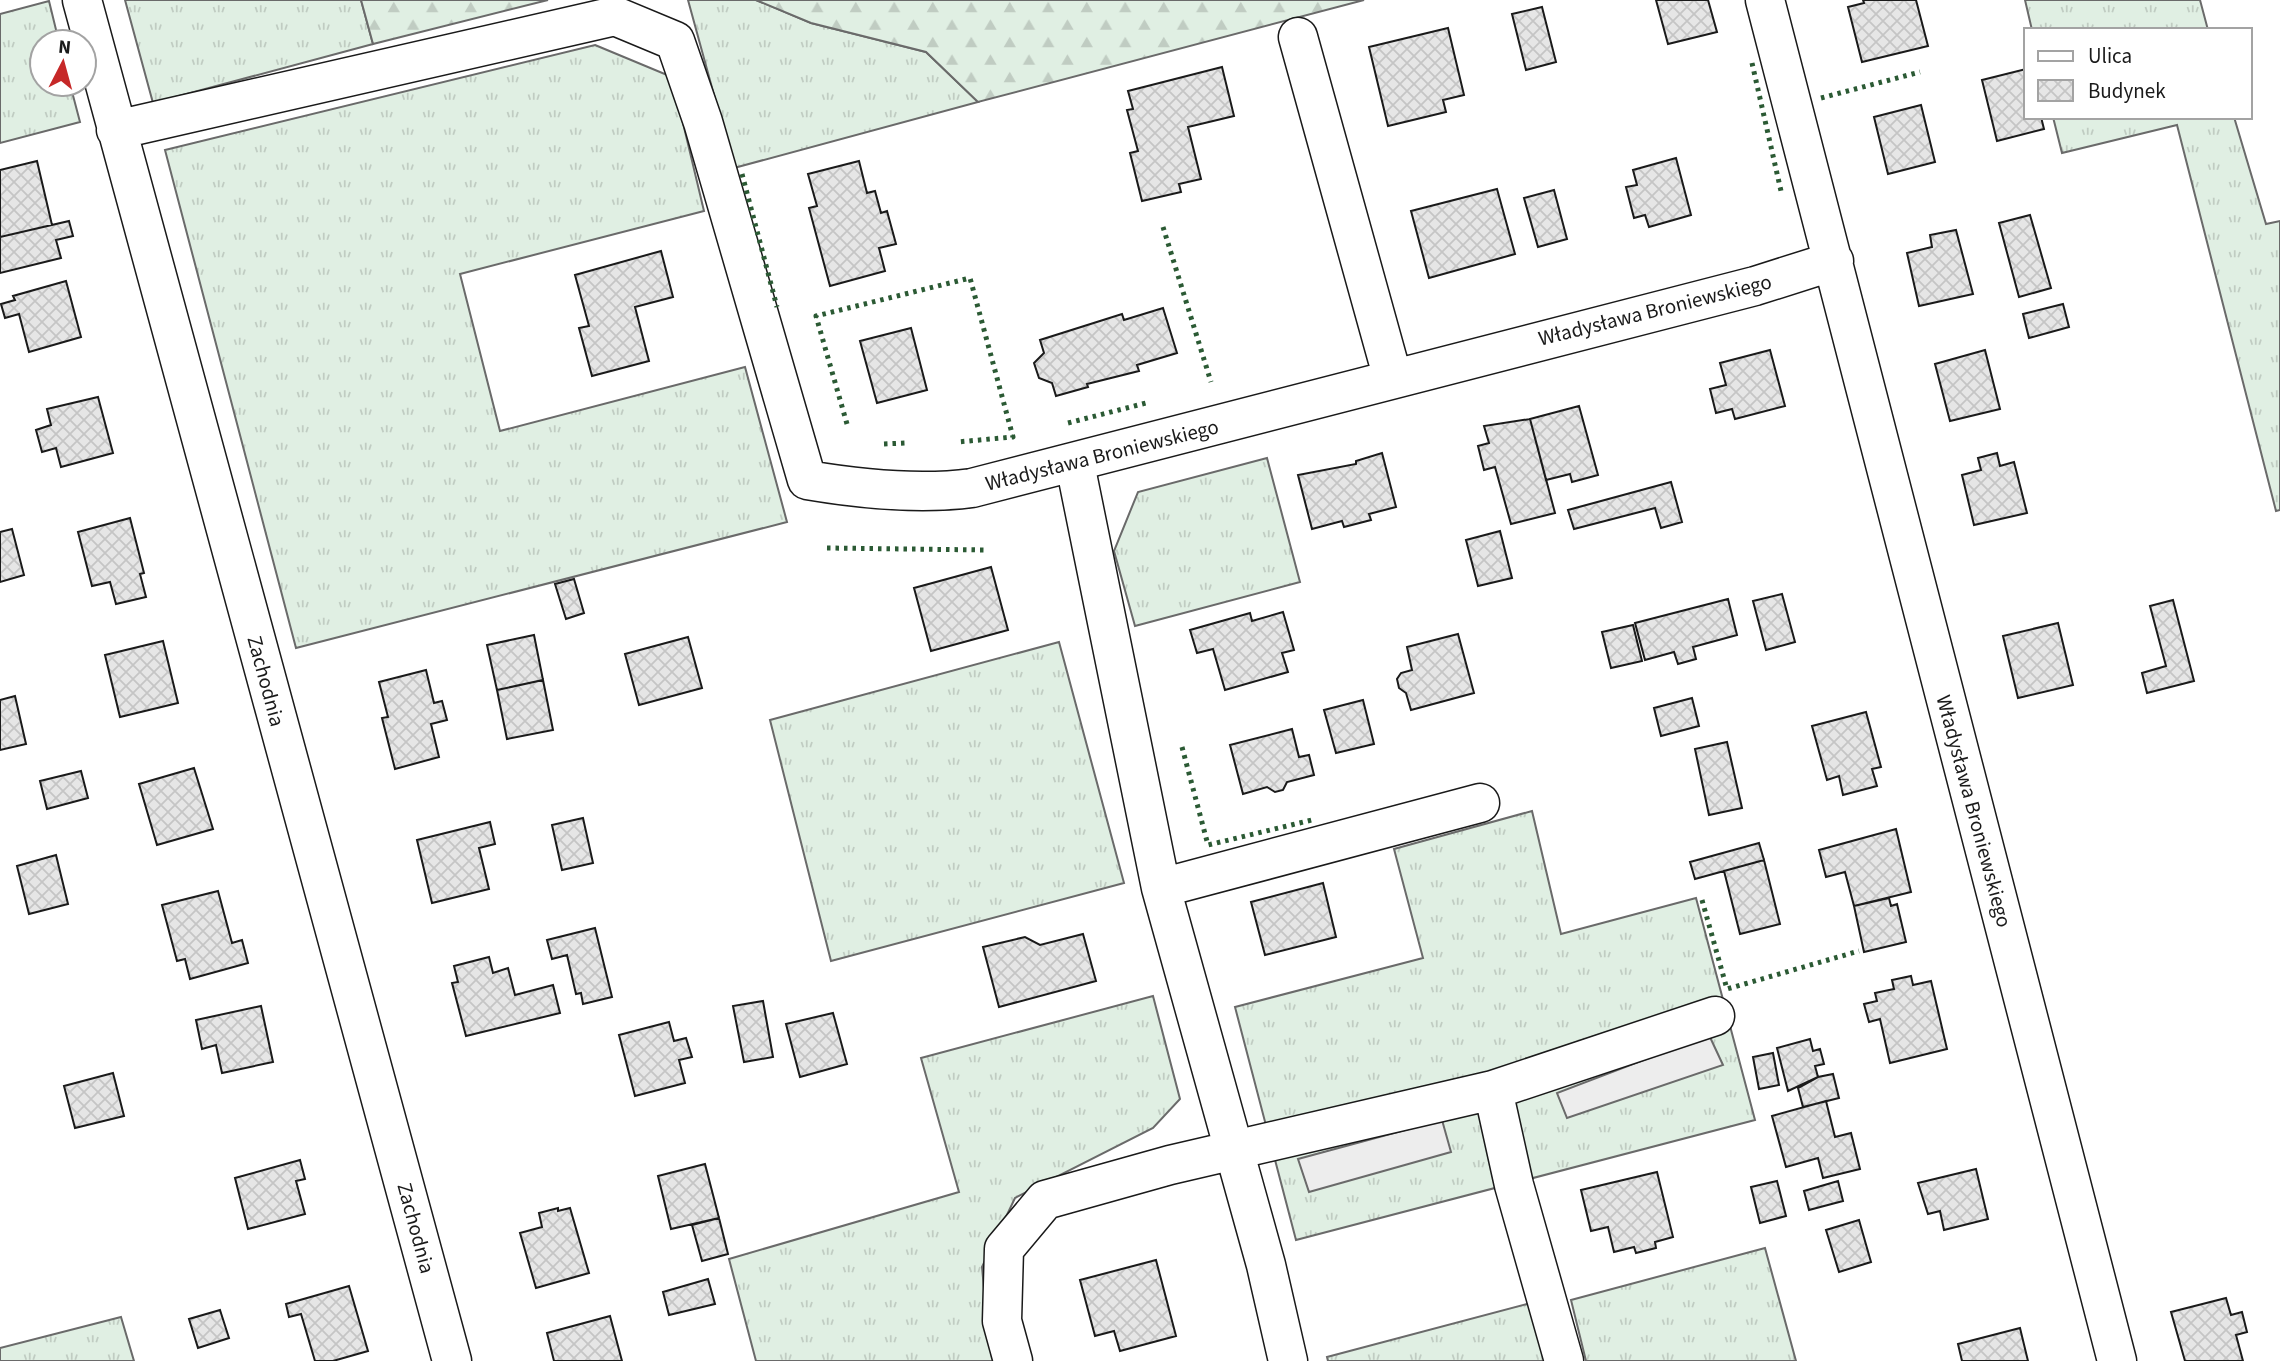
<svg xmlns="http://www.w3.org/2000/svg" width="2280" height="1361" font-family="'Source Sans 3',sans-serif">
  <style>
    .grass { fill: url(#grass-tufts); stroke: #6a6a6a; stroke-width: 2 }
    .forest { fill: url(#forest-firs); stroke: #6a6a6a; stroke-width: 2 }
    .parking { fill: #ededed; stroke: #6a6a6a; stroke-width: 2 }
    .building { fill: url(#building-cross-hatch); stroke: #1a1a1a; stroke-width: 2 }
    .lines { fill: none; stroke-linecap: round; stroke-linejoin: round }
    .minor-casing { stroke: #1a1a1a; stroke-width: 41 }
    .minor { stroke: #fff; stroke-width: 38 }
    .hedge { stroke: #2b5a34; stroke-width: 5; stroke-dasharray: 3.5 5; stroke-linecap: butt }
    .labels { text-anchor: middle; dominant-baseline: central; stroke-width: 5; stroke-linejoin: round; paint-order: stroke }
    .street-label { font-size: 21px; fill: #1a1a1a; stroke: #fff }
  </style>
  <defs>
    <pattern id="grass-tufts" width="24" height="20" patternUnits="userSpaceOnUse" patternTransform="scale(1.75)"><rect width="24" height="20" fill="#e0efe3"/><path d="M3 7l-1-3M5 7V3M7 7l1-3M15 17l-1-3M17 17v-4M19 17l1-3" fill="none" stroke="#c0ccc2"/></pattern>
    <pattern id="forest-firs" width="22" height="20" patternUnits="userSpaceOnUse" patternTransform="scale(1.75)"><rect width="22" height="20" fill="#e0efe3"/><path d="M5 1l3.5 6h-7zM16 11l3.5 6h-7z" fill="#c0ccc2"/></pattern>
    <pattern id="building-cross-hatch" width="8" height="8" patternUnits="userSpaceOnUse" patternTransform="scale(1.75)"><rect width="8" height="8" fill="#e6e6e6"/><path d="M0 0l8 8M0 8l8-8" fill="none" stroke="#c5c5c5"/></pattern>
  </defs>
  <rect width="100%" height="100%" fill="#fff"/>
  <path class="grass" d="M125 0H361L373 44 153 103Z
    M688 0H756L811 23 926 52 978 102 734 168Z
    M2025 0H2200L2208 30H2032Z
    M49 1 59 42H42V84H70L80 122 0 143V14Z
    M595 45 672 77 704 211 460 274 500 431 745 367 787 522 296 648 165 150Z
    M2053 117H2234L2266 224 2280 221V510L2276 511 2177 125 2062 153Z
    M1267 458 1300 582 1135 626 1114 551 1138 492Z
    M1059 642 1124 883 831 961 770 720Z
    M1532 811 1561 934 1696 898 1755 1120 1296 1240 1235 1007 1423 958 1394 849Z
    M1153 996 1180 1099 1153 1128 1015 1198 982 1267 989 1342 995 1361H756L729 1259 959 1192 921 1058Z
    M1765 1248 1796 1361H1586L1571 1300Z
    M1531 1303 1546 1361H1328L1327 1357Z
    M121 1317 134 1361H0V1348Z"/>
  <path class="forest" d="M361 0H548L373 44Z
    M756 0H1364L978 102 926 52 811 23Z"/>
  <path class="parking" d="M1709 1035 1723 1065 1567 1118 1557 1093Z
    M1442 1120 1451 1152 1309 1192 1298 1159Z"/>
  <path class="building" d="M1656 0H1708L1717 32 1668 44Z
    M1863 0H1916L1928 46 1862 62 1848 7 1864 3Z
    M1542 7 1556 62 1526 70 1512 14Z
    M1448 28 1464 95 1443 100 1446 112 1388 126 1369 47Z
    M1222 67 1234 116 1188 127 1201 179 1179 184 1181 192 1142 201 1130 153 1138 151 1127 110 1133 109 1128 91Z
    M2026 69V117H2041L2044 129 1997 141 1982 80Z
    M1921 105 1935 162 1888 174 1874 117Z
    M1676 158 1691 215 1649 227 1645 215 1634 218 1626 187 1637 185 1633 170Z
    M37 161 52 225 0 237V170Z
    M859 161 867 193 875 191 881 213 887 211 896 244 879 248 885 271 830 286 809 208 817 206 808 174Z
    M1497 189 1515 254 1429 278 1411 211Z
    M1554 190 1567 239 1538 247 1524 198Z
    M2030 215 2051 288 2019 297 1999 223Z
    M69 221 73 236 56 240 61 258 0 273V237Z
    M1956 230 1973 294 1919 306 1907 253 1932 247 1930 235Z
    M661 251 673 297 635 307 649 361 592 376 579 328 589 326 575 275Z
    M66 281 81 337 29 352 19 314 5 318 1 304 15 300 13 296Z
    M2063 304 2069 327 2029 338 2023 314Z
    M1163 308 1177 353 1137 365 1139 371 1087 384 1088 387 1056 396 1052 383 1039 378 1034 363 1044 353 1040 340 1122 314 1124 320Z
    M911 328 927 390 877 403 860 341Z
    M1770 350 1785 406 1735 419 1732 409 1716 413 1710 389 1726 385 1720 363Z
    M1985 350 2000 409 1950 421 1935 364Z
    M98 397 113 453 61 467 56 448 42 452 36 430 51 425 47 409Z
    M1579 406 1598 475 1572 482 1570 474 1546 480 1530 419Z
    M1530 419 1555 513 1511 524 1495 467 1484 470 1478 446 1489 443 1484 426Z
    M1382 453 1396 507 1369 514 1371 520 1344 527 1342 521 1312 529 1298 475 1356 464V461Z
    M1997 453 2000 466 2014 462 2027 513 1974 525 1962 475 1981 470 1978 458Z
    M1671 482 1682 522 1661 528 1655 508 1574 529 1568 510Z
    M130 518 144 573 140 574 146 597 116 604 110 582 92 586 78 532Z
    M12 529 24 575 0 582V532Z
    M1500 531 1512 578 1478 586 1466 540Z
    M991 567 1008 630 931 651 914 588Z
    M574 579 584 613 566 619 555 584Z
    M1782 594 1795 642 1766 650 1753 601Z
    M1728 599 1737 635 1693 647 1696 659 1678 664 1674 652 1645 660 1635 623Z
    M2173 600 2194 681 2147 693 2142 673 2166 666 2150 606Z
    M1283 612 1294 650 1282 653 1288 672 1225 690 1213 649 1197 653 1190 630 1250 613 1252 621Z
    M2058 623 2073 685 2018 698 2003 636Z
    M1633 625 1642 661 1611 668 1602 632Z
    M1458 634 1474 693 1411 710 1406 693 1399 688 1397 679 1401 673 1412 670 1407 647Z
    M534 635 543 680 497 690 487 645Z
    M688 637 702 688 639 705 625 654Z
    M163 641 178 703 120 717 105 655Z
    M426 670 434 703 442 701 447 720 431 724 439 757 395 769 382 718 388 717 379 682Z
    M543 680 553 730 507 739 497 690Z
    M15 696 26 744 0 750V700Z
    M1692 698 1699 726 1661 736 1654 708Z
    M1363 700 1374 744 1336 753 1324 710Z
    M1866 712 1881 767 1872 769 1877 786 1843 795 1839 776 1827 780 1812 726Z
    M1292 729 1299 757 1309 755 1314 775 1287 782 1283 790 1275 792 1267 787 1243 794 1230 745Z
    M1727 742 1742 808 1709 815 1695 749Z
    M194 768 213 829 157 845 139 784Z
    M81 771 88 798 47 809 40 781Z
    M583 818 593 863 562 870 552 825Z
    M490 822 495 844 479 848 489 889 432 903 417 840Z
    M1896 829 1911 892 1854 906 1845 872 1826 877 1819 850Z
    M1759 843 1764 860 1695 879 1690 862Z
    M56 855 68 904 29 914 17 866Z
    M1764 860 1780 924 1740 934 1724 871Z
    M1323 883 1336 937 1265 955 1251 902Z
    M218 891 232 943 242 940 248 963 190 979 185 959 177 961 162 905Z
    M1889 898 1891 906 1897 904 1906 942 1864 952 1854 906Z
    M595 928 612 997 583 1004 581 993 576 994 567 955 552 959 547 940Z
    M1083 934 1096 981 999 1007 983 947 1025 937 1040 945Z
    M489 957 493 973 508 968 515 995 553 985 560 1013 466 1036 452 983 458 982 454 966Z
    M1911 976 1913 985 1931 981 1947 1049 1890 1063 1880 1019 1869 1022 1864 1004 1877 1001 1875 993 1894 989 1892 980Z
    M763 1001 773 1057 744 1062 733 1006Z
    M261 1006 273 1062 222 1073 216 1045 202 1049 196 1020Z
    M833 1013 847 1064 800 1077 786 1024Z
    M669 1022 674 1041 686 1038 692 1057 679 1060 685 1083 635 1096 619 1035Z
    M1810 1039 1813 1051 1820 1049 1824 1064 1815 1066 1818 1077 1788 1091 1777 1048Z
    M1773 1053 1779 1085 1759 1089 1753 1057Z
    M113 1073 124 1116 75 1128 64 1086Z
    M1833 1074 1839 1098 1803 1107 1798 1088 1818 1077Z
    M1826 1101 1835 1137 1851 1133 1860 1169 1823 1178 1818 1158 1786 1167 1772 1116Z
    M300 1160 305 1179 296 1181 305 1214 248 1229 235 1178Z
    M705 1164 719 1218 671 1229 658 1176Z
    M1976 1169 1988 1219 1944 1230 1940 1211 1928 1214 1918 1183Z
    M1657 1172 1673 1237 1655 1242 1656 1248 1636 1253 1634 1247 1614 1252 1608 1227 1591 1231 1581 1190Z
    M1777 1181 1786 1216 1760 1223 1751 1187Z
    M1838 1181 1843 1201 1809 1210 1804 1191Z
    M558 1208V1211L570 1208 589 1273 536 1288 520 1233 542 1227 539 1213Z
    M719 1218 728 1254 702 1261 692 1225Z
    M1859 1220 1871 1262 1839 1272 1826 1230Z
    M1156 1260 1176 1336 1120 1351 1114 1331 1095 1336 1080 1280Z
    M708 1279 715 1304 669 1315 663 1292Z
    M349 1286 368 1351 333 1361H315L301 1314 289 1317 286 1304Z
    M2226 1298 2231 1315 2242 1312 2247 1332 2236 1335 2243 1361H2185L2171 1312Z
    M220 1310 229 1338 198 1348 189 1319Z
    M610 1316 622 1361H554L547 1333Z
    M2020 1328 2028 1361H1962L1958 1344Z"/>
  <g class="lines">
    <g class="minor-casing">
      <path id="minor" d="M82 0 452 1361
        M1765 0 2117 1361
        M1298 37 1393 379
        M116 130 615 16 675 41 703 122 807 480C860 489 919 495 972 488L1755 286 1834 261
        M1075 464 1161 888 1266 1265 1288 1361
        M1161 888 1480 803
        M1493 1090 1514 1185 1564 1361
        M1013 1361 1002 1321 1004 1249 1045 1200 1170 1165 1493 1090 1715 1016"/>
    </g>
    <use href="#minor" class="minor"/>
    <path class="hedge" d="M1752 63 1781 191
      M1821 98 1920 72
      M742 174 777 307
      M1163 227 1211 382
      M1068 423 1146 403
      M847 424 816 316 970 278 1013 437 957 442
      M884 444 906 443
      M827 548 985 550
      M1182 747 1208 845 1316 819
      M1702 900 1727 989 1859 951"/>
  </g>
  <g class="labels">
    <g class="street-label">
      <text transform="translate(1655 310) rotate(-14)">Władysława Broniewskiego</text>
      <text transform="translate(1102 455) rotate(-14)">Władysława Broniewskiego</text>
      <text transform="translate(266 681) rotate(75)">Zachodnia</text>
      <text transform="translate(1974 811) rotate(75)">Władysława Broniewskiego</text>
      <text transform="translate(416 1228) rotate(75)">Zachodnia</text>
    </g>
  </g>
  <rect x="2024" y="28" width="228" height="91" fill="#ffffff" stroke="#a3a3a3" stroke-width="2"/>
  <rect x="2038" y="51" width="35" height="10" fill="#ffffff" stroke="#a3a3a3" stroke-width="2"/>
  <text x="2088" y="63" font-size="21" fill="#1a1a1a">Ulica</text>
  <rect x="2038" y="80" width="35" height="21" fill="url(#building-cross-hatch)" stroke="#a3a3a3" stroke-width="2"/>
  <text x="2088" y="98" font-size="21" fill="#1a1a1a">Budynek</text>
  <g transform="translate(63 63) rotate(6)"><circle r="33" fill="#ffffff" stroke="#a3a3a3" stroke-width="2"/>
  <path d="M0-5L12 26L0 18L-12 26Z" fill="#c62828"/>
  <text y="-10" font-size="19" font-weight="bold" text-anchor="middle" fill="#1a1a1a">N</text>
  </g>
</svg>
